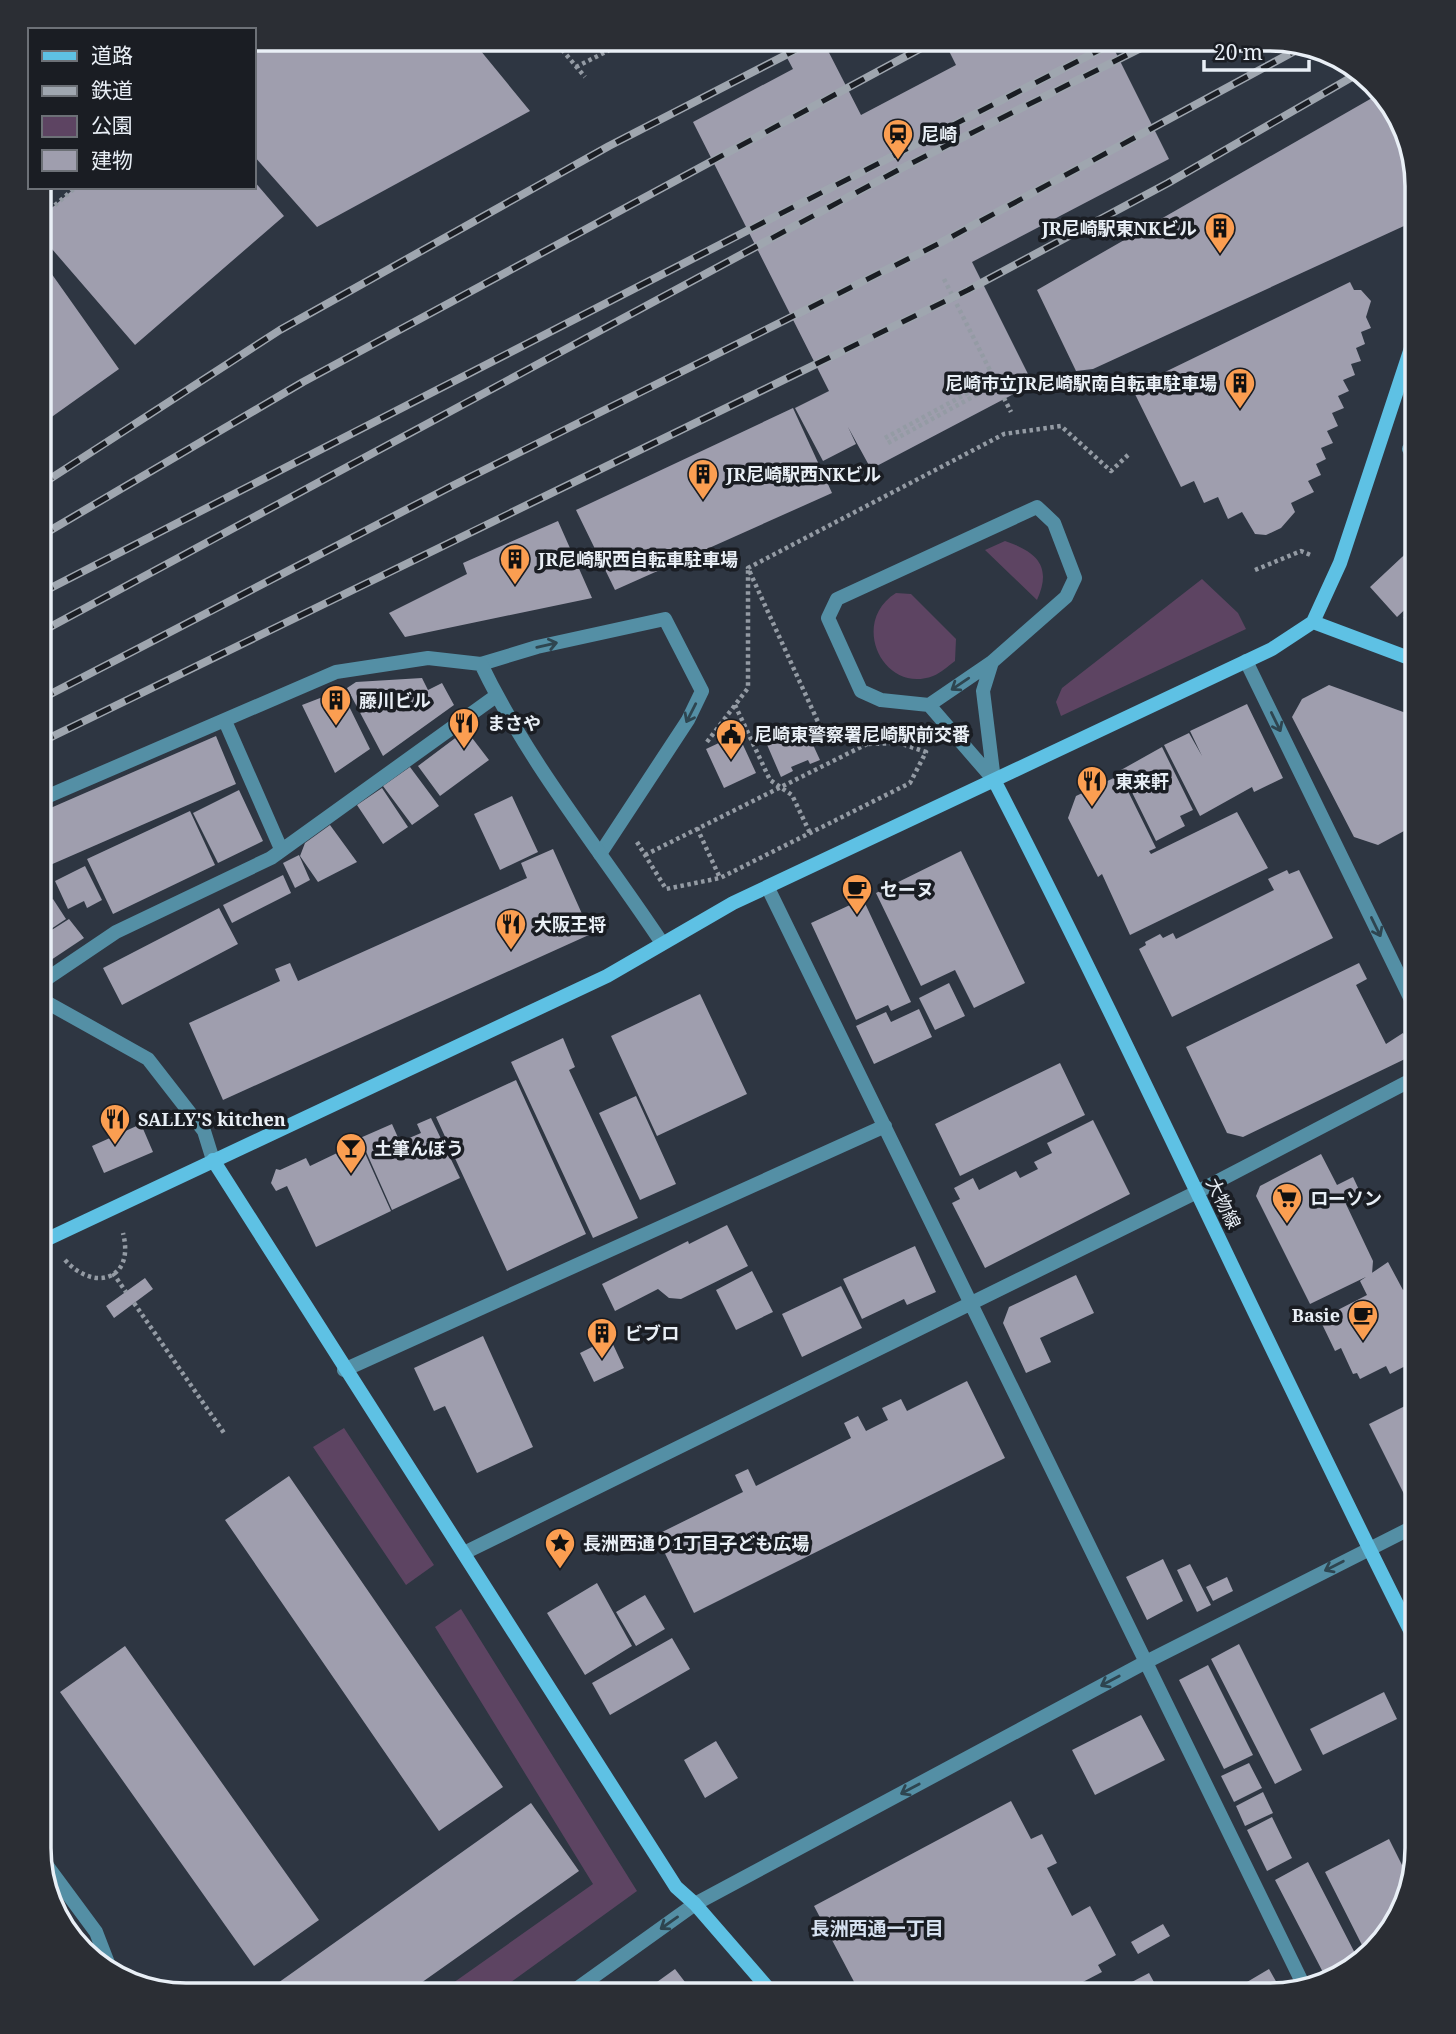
<svg xmlns="http://www.w3.org/2000/svg" width="1456" height="2034" font-family="'Noto Serif','Noto Sans JP',serif">
  <style>
    .green { fill: #5d4462 }
    .building { fill: #9f9eae }
    .lines { fill: none; stroke-linecap: round; stroke-linejoin: round }
    .path { stroke: #949ba4; stroke-width: 4.5; stroke-dasharray: 3.5 3.5; stroke-linecap: butt }
    .lane { stroke: #548fa5; stroke-width: 14 }
    .street { stroke: #548fa5; stroke-width: 14 }
    .secondary { stroke: #5ec1e4; stroke-width: 14 }
    .rail-casing { stroke: #9fa6af; stroke-width: 8 }
    .rail { stroke: #1a1d23; stroke-width: 5; stroke-dasharray: 16; stroke-linecap: butt }
    .oneway { stroke: #2e4550 }
    .labels { text-anchor: middle; dominant-baseline: central; stroke-width: 7; stroke-linejoin: round; paint-order: stroke }
    .poi-label { font-size: 18px; font-weight: bold; fill: #e9eff6; stroke: #1a1d23; text-anchor: start }
    .street-label { font-size: 18px; fill: #e9eff6; stroke: #1a1d23 }
    .neighbourhood-label { font-size: 19px; font-weight: bold; fill: #d7e2f1; stroke: #1a1d23 }
    .rim { fill: none; stroke: #e9eff6; stroke-width: 3.5 }
  </style>
  <rect width="100%" height="100%" fill="#2e3642"/>
  <path class="green" d="M1005 541C1038 552 1052 567 1037 600L985 550Z
    M1202 579 1238 613 1246 629 1061 716 1056 702 1062 688Z
    M896 593 911 594 956 639 955 661C948 666 941 673 933 676 883 695 849 622 896 593Z
    M344 1428 434 1565 406 1585 313 1447Z
    M461 1609 637 1891 493 1995H436L593 1884 435 1627Z"/>
  <path class="building" d="M257 39H471L530 111 317 227 254 156V41Z
    M777 39H822L861 115 956 65 943 39H1109L1169 159 972 262 1033 384 871 469 848 427 856 444 823 461 795 408 829 391 693 122 793 69Z
    M1379 94 1398 112 1418 186 1417 220 1093 369 1076 371 1037 290Z
    M254 181 284 216 135 345 39 234V219L76 187H254Z
    M39 256 119 369 39 426Z
    M1350 282 1354 290H1361L1371 301 1366 317 1371 328 1361 332 1365 344 1356 348 1361 361 1351 364 1355 375 1343 380 1349 391 1338 396 1344 408 1332 413 1338 426 1327 431 1333 443 1321 448 1326 459 1316 464 1321 475 1308 481 1314 492 1291 503 1295 512 1281 528 1266 535 1255 534 1242 512 1228 519 1218 497 1204 503 1194 481 1181 487 1132 388Z
    M793 408 832 493 615 590 576 510Z
    M558 521 592 598 405 637 389 613 467 574 463 563Z
    M1417 543V598L1397 617 1370 587Z
    M1417 605V622L1403 618Z
    M422 678 428 690 442 683 454 705 383 756 347 688 356 682Z
    M1329 685 1417 717V824L1378 845 1354 837 1292 717 1302 699Z
    M341 690 370 749 335 773 302 705Z
    M1247 704 1283 778 1254 792 1252 787 1200 816 1164 745 1189 733 1202 756 1190 731Z
    M804 725 820 760 810 764 808 760 791 767 793 771 781 777 765 740 781 734 784 740 794 735 792 730Z
    M466 730 489 760 440 796 418 766Z
    M738 734 756 773 724 788 706 749Z
    M216 736 236 784 41 869 39 813Z
    M1162 747 1193 810 1180 816 1185 826 1156 841 1121 770Z
    M410 767 439 806 412 825 383 786Z
    M1120 775 1156 848 1149 851 1151 854 1237 812 1268 868 1130 935 1102 874 1098 877 1068 818 1076 796Z
    M382 788 408 827 383 844 357 805Z
    M239 790 263 841 218 863 193 813Z
    M512 796 538 852 500 870 474 814Z
    M190 811 215 865 113 914 87 859Z
    M330 825 357 862 318 882 300 856 305 843Z
    M553 849 591 934 223 1100 189 1023 280 981 275 969 290 963 298 981 527 878 521 863Z
    M961 851 1025 983 974 1008 955 970 921 986 876 893Z
    M299 855 310 880 295 888 283 863Z
    M85 866 102 900 87 908 84 901 68 909 55 881Z
    M1287 870 1289 874 1299 870 1333 938 1172 1017 1139 949 1146 945 1145 942 1160 934 1163 938 1173 933 1176 939 1274 890 1268 879Z
    M39 874 51 892 39 899Z
    M283 875 291 893 232 923 223 905Z
    M53 899 66 919 39 937V908Z
    M863 899 911 1002 891 1011 888 1005 856 1020 811 923Z
    M219 908 238 944 122 1005 103 968Z
    M69 919 84 938 45 964 39 960V938Z
    M1359 963 1367 979 1356 985 1386 1044 1403 1033 1410 1045 1405 1059 1243 1137 1227 1133 1186 1047Z
    M949 983 965 1016 935 1030 919 998Z
    M700 994 747 1094 657 1136 611 1036Z
    M919 1009 932 1037 874 1064 856 1026 886 1012 891 1022Z
    M563 1038 575 1067 569 1070 638 1218 593 1238 511 1062Z
    M1060 1063 1085 1115 960 1176 935 1124Z
    M516 1080 586 1234 507 1271 436 1117Z
    M636 1096 676 1184 640 1200 599 1113Z
    M431 1118 460 1178 392 1210 360 1138 392 1124 400 1142 421 1133 417 1124Z
    M1093 1120 1130 1194 985 1268 952 1203 960 1199 954 1188 973 1178 979 1190 1016 1171 1020 1178 1038 1169 1034 1162 1052 1153 1047 1143Z
    M141 1124 153 1152 104 1173 92 1146Z
    M360 1142 391 1211 316 1247 287 1186 276 1191 271 1183 276 1169 280 1170 306 1158 310 1166Z
    M1321 1154 1337 1185 1353 1177 1361 1194 1345 1202 1373 1261 1372 1274 1310 1304 1256 1196 1260 1186Z
    M727 1225 748 1266 681 1299 669 1298 658 1289 615 1311 602 1284 688 1241 689 1244Z
    M915 1246 936 1292 907 1305 904 1299 862 1319 843 1279Z
    M1388 1262 1403 1290 1417 1283V1360L1390 1374 1386 1366 1360 1379 1357 1373 1353 1374 1341 1348 1335 1351 1322 1324 1328 1320 1326 1316 1367 1295 1360 1281Z
    M752 1271 773 1312 736 1330 716 1290Z
    M1076 1275 1094 1313 1040 1338 1051 1362 1026 1373 1003 1323 1009 1307Z
    M145 1278 153 1289 114 1318 106 1306Z
    M841 1286 862 1328 802 1357 782 1314Z
    M483 1336 533 1447 477 1473 445 1406 434 1411 414 1368Z
    M610 1338 624 1368 594 1382 580 1353Z
    M967 1381 1005 1458 694 1613 656 1535 743 1492 735 1475 748 1469 756 1486 851 1438 844 1423 858 1416 866 1431 888 1420 882 1408 901 1399 907 1411Z
    M1417 1400V1492L1406 1498 1369 1424Z
    M289 1476 503 1787 439 1831 225 1520Z
    M1163 1559 1183 1601 1147 1620 1126 1577Z
    M1190 1564 1211 1605 1197 1612 1177 1570Z
    M1227 1577 1233 1591 1213 1601 1206 1587Z
    M597 1583 632 1646 585 1675 547 1613Z
    M645 1595 665 1629 636 1646 616 1612Z
    M672 1638 690 1669 610 1715 592 1683Z
    M1239 1644 1302 1770 1275 1784 1211 1659Z
    M125 1646 319 1920 254 1966 60 1692Z
    M1208 1665 1253 1755 1224 1769 1179 1680Z
    M1384 1692 1397 1719 1323 1755 1310 1729Z
    M1141 1715 1165 1760 1095 1795 1072 1750Z
    M716 1741 738 1778 705 1798 684 1760Z
    M1249 1763 1262 1788 1234 1802 1221 1776Z
    M1263 1792 1273 1813 1245 1826 1236 1806Z
    M1011 1801 1031 1839 1042 1834 1057 1863 1047 1868 1072 1916 1090 1906 1116 1955 1098 1965 1102 1972 1058 1995H861L814 1906Z
    M531 1803 579 1871 404 1995H261Z
    M1272 1817 1292 1858 1267 1871 1247 1830Z
    M1389 1839 1409 1879 1398 1922 1366 1953 1325 1872Z
    M1308 1862 1359 1961 1344 1976 1327 1980 1275 1880Z
    M1163 1924 1170 1936 1138 1954 1131 1942Z
    M675 1969 695 1995H639Z
    M1269 1969 1282 1992 1270 1995H1225Z
    M1149 1973 1161 1995H1107Z"/>
  <g class="lines">
    <path class="path" d="M553 39 585 77
      M254 41 257 39
      M576 67 631 39
      M39 219 76 187
      M944 279 1011 412
      M885 438 975 389
      M888 443 978 394
      M1255 570 1301 551 1313 556
      M735 705 770 780 792 795 810 833
      M707 742 748 688V568
      M697 828 720 878
      M637 842 666 889 720 878 910 783 926 752 899 743 868 744 833 739 818 722 748 568 1004 434 1061 426 1111 471 1128 455
      M645 855 867 744
      M65 1260C95 1293 135 1279 123 1233
      M113 1273 126 1292
      M134 1303 224 1433"/>
    <path class="lane" d="M1409 449 1417 458
      M1037 507 1054 523 1075 578 1066 597 992 662 983 691 994 780 929 705 881 700 861 691 828 618 837 599Z
      M481 664 537 647 665 619 702 691 688 720 600 854
      M929 705 992 662"/>
    <path class="street" d="M1246 661 1417 1012
      M225 721 281 849
      M39 800 336 672 428 658 481 664C529 764 601 851 662 943
      M768 888 1304 1986
      M39 984 116 932 271 858 496 696
      M39 998 148 1059 204 1131 213 1160
      M344 1370 885 1126
      M464 1553 1197 1192 1417 1077
      M42 1859 96 1932 113 1976
      M568 1995 695 1904 1144 1663 1417 1525"/>
    <path class="secondary" d="M1313 622 1417 661
      M994 780C1141 1065 1272 1358 1417 1644
      M213 1160 676 1887 695 1904 774 1995
      M39 1243 607 976 733 903 1272 649 1313 622 1340 563 1417 330"/>
    <g class="rail-casing">
      <path id="rail" d="M39 486 280 330 609 146 817 39
        M39 537 303 382 938 39
        M39 594 1121 39
        M39 633 902 168 1159 39
        M39 700 450 487 940 243 1304 46
        M39 743 968 290 1168 183 1359 73"/>
    </g>
    <use href="#rail" class="rail"/>
  </g>
  <defs><path id="oneway-shaft" d="M-6 0H5M1.5-3L5.5 0L1.5 3" fill="none" stroke-width="1.6" stroke-linecap="round" stroke-linejoin="round" transform="scale(1.75)"/></defs>
  <g class="oneway">
    <use href="#oneway-shaft" transform="translate(547 645) rotate(-13)"/>
    <use href="#oneway-shaft" transform="translate(960 684) rotate(146)"/>
    <use href="#oneway-shaft" transform="translate(691 713) rotate(117)"/>
    <use href="#oneway-shaft" transform="translate(1276 722) rotate(64)"/>
    <use href="#oneway-shaft" transform="translate(1376 927) rotate(64)"/>
    <use href="#oneway-shaft" transform="translate(1334 1566) rotate(153)"/>
    <use href="#oneway-shaft" transform="translate(1110 1681) rotate(152)"/>
    <use href="#oneway-shaft" transform="translate(910 1789) rotate(152)"/>
    <use href="#oneway-shaft" transform="translate(669 1923) rotate(145)"/>
  </g>
  <defs>
    <g id="station-pin" transform="scale(1.575)"><path d="M0 17L-7.5 6A9.5 9.5 0 1 1 7.5 6Z" fill="#fb9e51" stroke="#1a1d23"/><path d="M-3-6H3Q5-6 5-4V2Q5 4 3 4L4.5 6H3L1.5 4h-3L-3 6H-4.5L-3 4Q-5 4-5 2V-4Q-5-6-3-6ZM-3.5-4v3h7v-3ZM-3.5 1v1.5H-2V1ZM2 1v1.5H3.5V1Z" fill="#111"/></g>
    <g id="building-pin" transform="scale(1.575)"><path d="M0 17L-7.5 6A9.5 9.5 0 1 1 7.5 6Z" fill="#fb9e51" stroke="#1a1d23"/><path d="M-4-6H4V6H1V3H-1V6H-4ZM-2.5-4.3h1.7v1.8h-1.7ZM.8-4.3h1.7v1.8H.8ZM-2.5-1h1.7V.8h-1.7ZM.8-1h1.7V.8H.8Z" fill="#111"/></g>
    <g id="restaurant-pin" transform="scale(1.575)"><path d="M0 17L-7.5 6A9.5 9.5 0 1 1 7.5 6Z" fill="#fb9e51" stroke="#1a1d23"/><path d="M-5-6h1v4h1v-4h1v4h1v-4h1v5L-1.5 .5V6h-2V.5L-5-1ZM5-6V6H3V1.5H1.5Q1.5-4 5-6Z" fill="#111"/></g>
    <g id="civic-pin" transform="scale(1.575)"><path d="M0 17L-7.5 6A9.5 9.5 0 1 1 7.5 6Z" fill="#fb9e51" stroke="#1a1d23"/><path d="M-.6-6.5H3V-4.5H.6V-3L4-1V1h2V6H-6V1h2V-1L-.6-3ZM-1.2 2.5V6h2.4V2.5Z" fill="#111"/></g>
    <g id="cafe-pin" transform="scale(1.575)"><path d="M0 17L-7.5 6A9.5 9.5 0 1 1 7.5 6Z" fill="#fb9e51" stroke="#1a1d23"/><path d="M-5.5-4.5H6V0H3Q3 3.5 0 3.5H-2.5Q-5.5 3.5-5.5 0ZM3-3.2v2h1.7v-2ZM-6 4.5H4V6H-6Z" fill="#111"/></g>
    <g id="bar-pin" transform="scale(1.575)"><path d="M0 17L-7.5 6A9.5 9.5 0 1 1 7.5 6Z" fill="#fb9e51" stroke="#1a1d23"/><path d="M-6-5H6L.8 .8V4.5H3.5V6h-7V4.5H-.8V.8Z" fill="#111"/></g>
    <g id="supermarket-pin" transform="scale(1.575)"><path d="M0 17L-7.5 6A9.5 9.5 0 1 1 7.5 6Z" fill="#fb9e51" stroke="#1a1d23"/><path d="M-6-5.5h2.5l.6 2H6L4.5 2H-2.5L-4.4-4H-6ZM-1.5 3.2a1.3 1.3 0 1 0 .1 0ZM3 3.2a1.3 1.3 0 1 0 .1 0Z" fill="#111"/></g>
    <g id="sight-pin" transform="scale(1.575)"><path d="M0 17L-7.5 6A9.5 9.5 0 1 1 7.5 6Z" fill="#fb9e51" stroke="#1a1d23"/><path d="M0-6L1.8-2.2L6-1.7L2.9 1.2L3.7 5.4L0 3.3L-3.7 5.4L-2.9 1.2L-6-1.7L-1.8-2.2Z" fill="#111"/></g>
  </defs>
  <g fill-rule="evenodd">
    <use href="#station-pin" x="898" y="134"/>
    <use href="#building-pin" x="1220" y="228"/>
    <use href="#building-pin" x="1240" y="383"/>
    <use href="#building-pin" x="703" y="474"/>
    <use href="#building-pin" x="515" y="559"/>
    <use href="#building-pin" x="336" y="700"/>
    <use href="#restaurant-pin" x="464" y="723"/>
    <use href="#civic-pin" x="731" y="734"/>
    <use href="#restaurant-pin" x="1092" y="781"/>
    <use href="#cafe-pin" x="857" y="889"/>
    <use href="#restaurant-pin" x="511" y="924"/>
    <use href="#restaurant-pin" x="115" y="1119"/>
    <use href="#bar-pin" x="351" y="1148"/>
    <use href="#supermarket-pin" x="1287" y="1198"/>
    <use href="#cafe-pin" x="1363" y="1315"/>
    <use href="#building-pin" x="602" y="1333"/>
    <use href="#sight-pin" x="560" y="1543"/>
  </g>
  <g class="labels">
    <g class="poi-label">
      <text x="921" y="134">尼崎</text>
      <text x="1197" y="228" text-anchor="end">JR尼崎駅東NKビル</text>
      <text x="1217" y="383" text-anchor="end">尼崎市立JR尼崎駅南自転車駐車場</text>
      <text x="726" y="474">JR尼崎駅西NKビル</text>
      <text x="538" y="559">JR尼崎駅西自転車駐車場</text>
      <text x="359" y="700">藤川ビル</text>
      <text x="487" y="723">まさや</text>
      <text x="754" y="734">尼崎東警察署尼崎駅前交番</text>
      <text x="1115" y="781">東来軒</text>
      <text x="880" y="889">セーヌ</text>
      <text x="534" y="924">大阪王将</text>
      <text x="138" y="1119">SALLY'S kitchen</text>
      <text x="374" y="1148">土筆んぼう</text>
      <text x="1310" y="1198">ローソン</text>
      <text x="1340" y="1315" text-anchor="end">Basie</text>
      <text x="625" y="1333">ビブロ</text>
      <text x="583" y="1543">長洲西通り1丁目子ども広場</text>
    </g>
    <g class="street-label">
      <text transform="translate(1224 1203) rotate(64)">大物線</text>
    </g>
    <g class="neighbourhood-label">
      <text x="877" y="1928">長洲西通一丁目</text>
    </g>
  </g>
  <path d="M0 0H1456V2034H0ZM186 51H1270A135 135 0 0 1 1405 186V1848A135 135 0 0 1 1270 1983H186A135 135 0 0 1 51 1848V186A135 135 0 0 1 186 51Z" fill="#2b2e34" fill-rule="evenodd"/>
  <path class="rim" d="M186 51H1270A135 135 0 0 1 1405 186V1848A135 135 0 0 1 1270 1983H186A135 135 0 0 1 51 1848V186A135 135 0 0 1 186 51Z"/>
  <rect x="28" y="28" width="228" height="161" fill="#1a1d23" stroke="#6d7177" stroke-width="2"/>
  <rect x="42" y="51" width="35" height="10" fill="#5ec1e4" stroke="#6d7177" stroke-width="2"/>
  <text x="91" y="63" font-size="21" fill="#e9eff6">道路</text>
  <rect x="42" y="86" width="35" height="10" fill="#9fa6af" stroke="#6d7177" stroke-width="2"/>
  <text x="91" y="98" font-size="21" fill="#e9eff6">鉄道</text>
  <rect x="42" y="116" width="35" height="21" fill="#5d4462" stroke="#6d7177" stroke-width="2"/>
  <text x="91" y="133" font-size="21" fill="#e9eff6">公園</text>
  <rect x="42" y="150" width="35" height="21" fill="#9f9eae" stroke="#6d7177" stroke-width="2"/>
  <text x="91" y="168" font-size="21" fill="#e9eff6">建物</text>
  <path d="M1204 60v10h105v-10" fill="none" stroke="#e9eff6" stroke-width="3.5"/>
  <text x="1214" y="60" font-size="21" fill="#e9eff6" stroke="#1a1d23" stroke-width="5" paint-order="stroke">20 m</text>
</svg>
